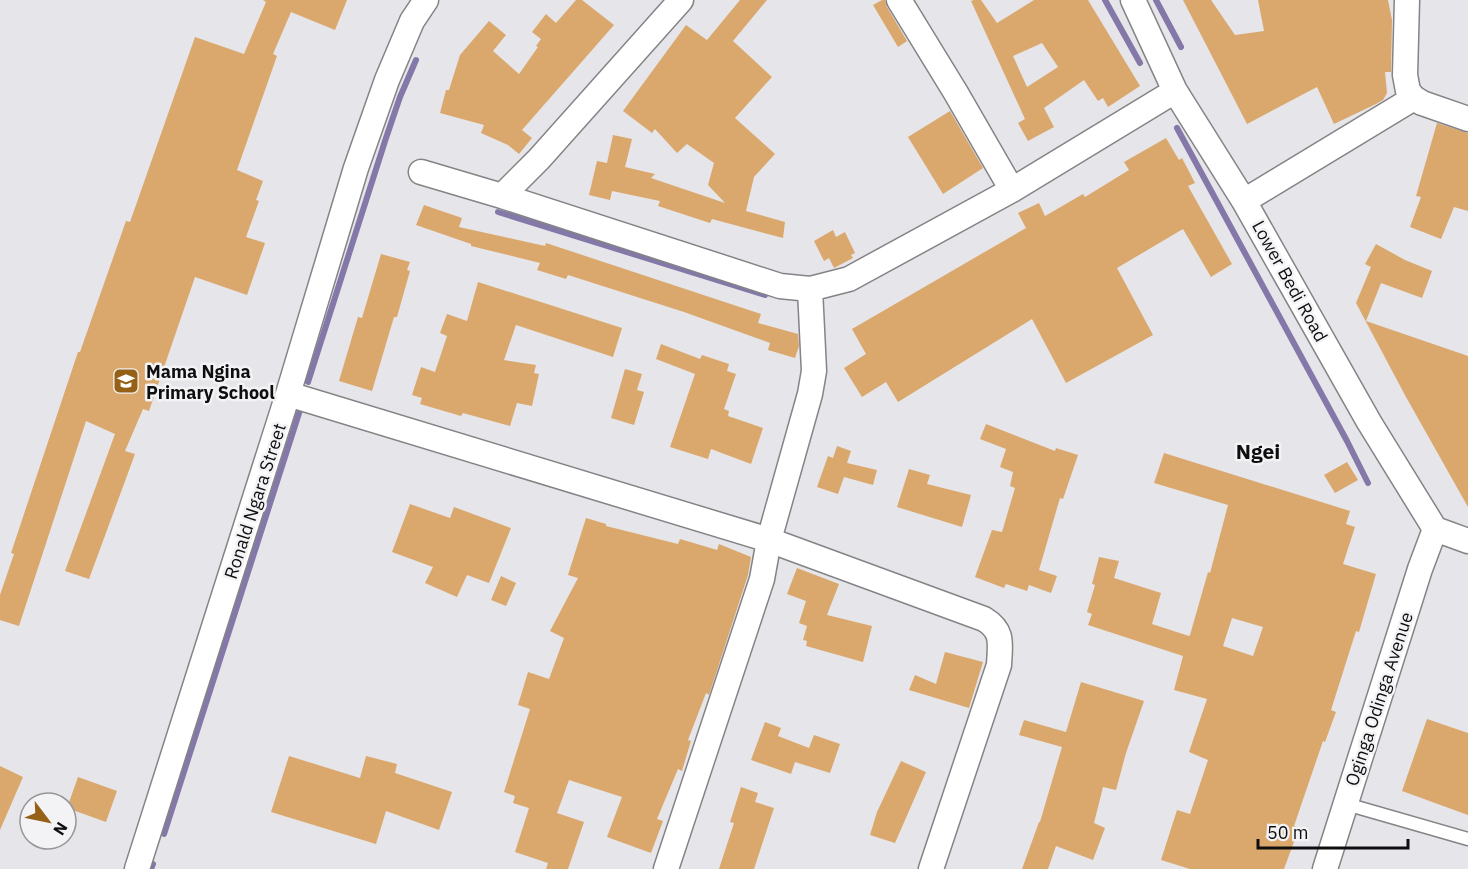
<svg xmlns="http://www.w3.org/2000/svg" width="1468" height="869" font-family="'IBM Plex Sans',sans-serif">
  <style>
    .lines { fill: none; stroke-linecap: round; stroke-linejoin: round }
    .stream { stroke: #8378a8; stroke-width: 6 }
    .building { fill: #daa86d; fill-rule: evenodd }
    .service-casing { stroke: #848487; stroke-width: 15 }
    .minor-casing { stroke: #848487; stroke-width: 27 }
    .service { stroke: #fff; stroke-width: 12 }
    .minor { stroke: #fff; stroke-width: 24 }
    .labels { text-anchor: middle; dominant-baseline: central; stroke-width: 5; stroke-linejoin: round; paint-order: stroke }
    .street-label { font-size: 18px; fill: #0e0e0f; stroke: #f3f3f6 }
    .poi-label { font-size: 18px; font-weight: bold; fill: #0e0e0f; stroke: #f3f3f6; text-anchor: start }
    .quarter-label { font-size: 21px; font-weight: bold; fill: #0e0e0f; stroke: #f3f3f6 }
  </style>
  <rect width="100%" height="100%" fill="#e6e5e9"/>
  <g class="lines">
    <path class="stream" d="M1105 0 1140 63
      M1156 0 1181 47
      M1177 128 1347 441 1368 483
      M498 212 765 295
      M308 382 386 138 400 97 416 60
      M164 834 300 410
      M151 869 153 864"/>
  </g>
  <path class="building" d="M263 0H347L335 30 291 12 273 54 277 56 237 170 263 181 256 200 259 201 246 237 265 243 247 295 195 277 149 411 143 409 125 451 135 454 89 579 65 571 115 434 86 421 19 626 0 620V595L14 554 11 553 78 352H80L126 221 130 222 195 37 244 54 266 2Z
    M576 0H582L614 25 522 130 532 138 519 154 508 145 481 133 484 125 440 113 446 90H449L460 55 489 21 506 35 493 51 519 74 538 47 536 46 541 39 532 32 546 14 556 23Z
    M740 0H767L733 41 772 77 735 118 775 154 754 177 746 211 785 222 783 238 712 219 710 223 658 206 660 201 612 191 610 200 589 195 597 161 607 163 613 135 632 139 625 167 655 174 651 178 725 203 708 185 714 163 687 144 677 153 655 129 652 133 623 111 686 25 707 40Z
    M882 0H885L887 7 907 41 898 47 873 5Z
    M974 0H981L997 23 1034 0H1088L1140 86 1108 107 1103 98 1098 101 1084 80 1044 108 1054 127 1028 141 1018 123 1025 119 971 1ZM1042 43 1058 67 1027 87 1013 56Z
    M1183 0H1211L1235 35 1264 31 1258 0H1388L1392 20 1391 72H1385L1387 93 1383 100 1376 104 1334 124 1317 87 1247 124Z
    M950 111 983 168 943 194 908 137Z
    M1437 123 1468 133V211L1454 207 1441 239 1410 227 1421 197 1416 196Z
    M1166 138 1179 160 1182 158 1195 183 1188 186 1232 264 1211 277 1183 229 1117 268 1153 335 1066 383 1032 319 898 402 886 382 862 397 844 368 866 354 852 329 1026 228 1018 213 1039 203 1045 216 1083 194 1085 197 1129 170 1124 162Z
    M424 205 462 218 459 227 545 246 546 243 761 314 758 323 798 334 799 346 795 358 768 350 770 343 684 312 568 275 566 279 537 270 540 263 471 246V244L416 225Z
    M833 230 836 237 845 232 855 253 851 255 853 258 834 268 829 258 824 261 814 241Z
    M1376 244 1405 260 1432 271 1422 298 1381 283 1366 321 1468 356V507L1406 397 1356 303 1371 267 1365 264Z
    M381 254 410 262 407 270 410 271 397 317H394L372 391 339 381 358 317 362 318Z
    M478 282 622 328 613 357 516 325 504 360 536 365 534 373 539 374 532 406 517 403 510 426 463 413 461 416 420 404 422 398 412 395 421 367 435 372 447 336 440 333 447 314 467 321Z
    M661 344 700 359 702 355 729 364 727 371 736 374 724 409 729 411 728 416 763 428 751 464 711 449 708 459 670 447 695 374 656 359Z
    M625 369 642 374 637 390 644 392 634 425 611 418Z
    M986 424 1055 451 1056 448 1078 455 1063 499 1060 498 1039 570 1057 576 1051 593 1029 585 1027 591 1006 584 1004 588 975 577 992 530 1002 532 1015 488 1010 486 1013 472 1000 467 1006 449 980 439Z
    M837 446 851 451 847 463 877 470 873 485 844 477 838 494 817 487 828 456 833 458Z
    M1164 453 1350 511 1346 524 1355 527 1343 564 1376 574 1359 632 1356 631 1331 710 1336 712 1325 742 1323 741 1294 826 1299 828 1284 869H1190L1161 860 1177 810 1190 814 1208 760 1189 752 1207 699 1174 690 1183 656 1088 625 1092 614 1087 612 1095 585 1092 584 1099 557 1119 561 1114 578 1161 593 1152 624 1189 636 1190 635 1208 572 1210 573 1228 505 1154 483ZM1232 618 1263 627 1253 656 1223 646Z
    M1347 462 1358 480 1335 493 1324 475Z
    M909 469 930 475 927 484 971 495 962 527 897 507Z
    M410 504 450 518 454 507 511 528 489 583 467 575 457 597 425 583 433 567 392 552Z
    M586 518 606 524V526L678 544 680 539 717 550 719 544 751 557 748 575 709 695 706 693 688 740 691 741 682 771 678 769 657 819 663 821 651 853 607 837 622 797 569 780 557 813 584 822 568 869H546L548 863 515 852 529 808 513 803 515 796 504 792 530 709 518 705 528 672 549 679 564 638 550 631 578 578 568 575Z
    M797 568 839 584 827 615 872 626 863 662 806 646 807 641 803 640 807 626 799 623 806 601 787 594Z
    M501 576 516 583 506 606 491 600Z
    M945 652 983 662 969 708 909 690 915 675 936 684Z
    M1081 682 1144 701 1126 753 1116 790 1103 787 1094 823 1105 828 1093 860 1056 846 1048 869H1022L1039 822H1040L1062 747 1019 735 1024 720 1066 732Z
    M1427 719 1468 733V815L1402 791Z
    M765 722 781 728 778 736 809 748 814 735 840 744 830 773 795 762 791 774 751 760Z
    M289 756 360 778 366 756 397 764 395 773 452 792 439 830 386 811 376 844 271 812Z
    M901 761 926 772 895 843 870 835 877 812Z
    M0 766 23 777 0 830Z
    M78 777 117 791 106 822 67 808Z
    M741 787 758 793 755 802 774 808 754 869H719L734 823 730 822Z"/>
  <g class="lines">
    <g class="service-casing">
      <path id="service" d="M1346 804 1468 839"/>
    </g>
    <g class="minor-casing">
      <path id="minor" d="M899 0 956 93 1012 190
        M1133 0 1175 91 1244 201 1369 422 1435 529 1468 541
        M1407 0 1405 75 1408 91 1414 98
        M421 172 502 196 780 286 810 289 849 279 1012 190 1175 91
        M502 196 539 159 681 0
        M1244 201 1414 98 1422 103 1468 119
        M288 394 769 540 984 619C1004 631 1000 644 999 665L931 869
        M137 869 288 394 356 168 387 80 412 21 426 0
        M666 869 762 579 769 540 810 394 814 371 810 289
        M1325 869 1420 569 1435 529"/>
    </g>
    <use href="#service" class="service"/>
    <use href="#minor" class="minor"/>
  </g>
  <defs>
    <g id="school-square" transform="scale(1.35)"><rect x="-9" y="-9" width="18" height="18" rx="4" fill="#956116" stroke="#f3f3f6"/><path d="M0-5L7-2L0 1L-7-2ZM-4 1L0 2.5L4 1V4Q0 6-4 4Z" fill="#fff"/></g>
  </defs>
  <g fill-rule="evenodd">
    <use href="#school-square" x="126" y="381"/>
  </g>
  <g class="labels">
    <g class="street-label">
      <text transform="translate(1290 281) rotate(61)">Lower Bedi Road</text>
      <text transform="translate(255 501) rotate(-72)">Ronald Ngara Street</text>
      <text transform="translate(1379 699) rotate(-72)">Oginga Odinga Avenue</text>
    </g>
    <g class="poi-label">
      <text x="146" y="371">Mama Ngina<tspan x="146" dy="21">Primary School</tspan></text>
    </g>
    <g class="quarter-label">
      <text x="1258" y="451">Ngei</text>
    </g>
  </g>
  <g transform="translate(48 821) rotate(122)"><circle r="28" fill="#f3f3f6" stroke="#97979a" stroke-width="1.5"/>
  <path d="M0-4.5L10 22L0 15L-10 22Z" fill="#956116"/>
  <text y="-9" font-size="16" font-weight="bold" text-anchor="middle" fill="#0e0e0f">N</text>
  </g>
  <path d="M1258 839v9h150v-9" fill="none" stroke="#0e0e0f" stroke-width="3"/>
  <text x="1267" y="839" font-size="18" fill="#0e0e0f" stroke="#f3f3f6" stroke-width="4.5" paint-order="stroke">50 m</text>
</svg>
